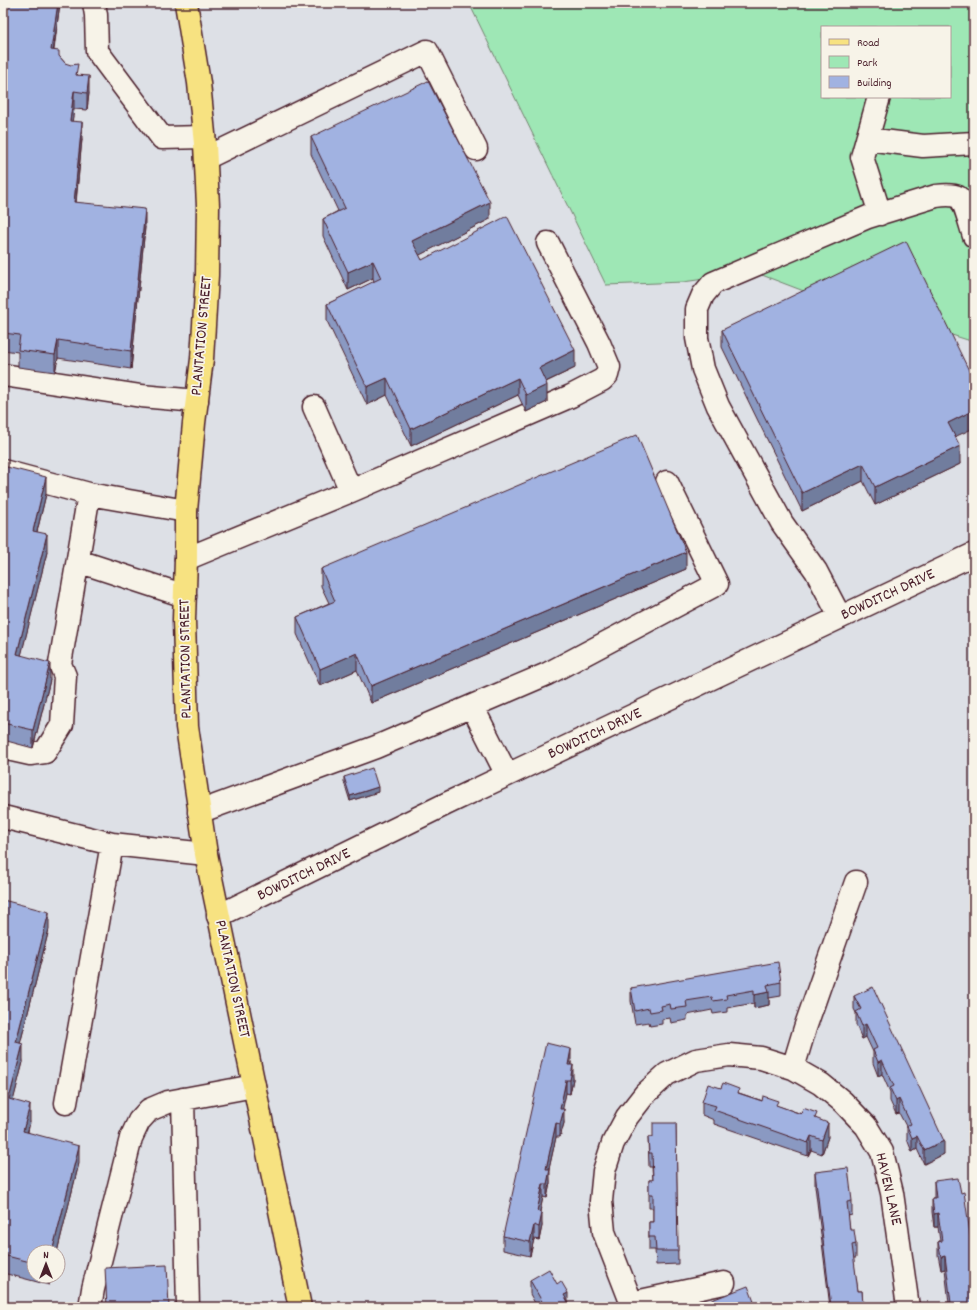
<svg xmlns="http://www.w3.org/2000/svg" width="977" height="1310" font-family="Dekko,sans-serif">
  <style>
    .green { fill: #9ee7b5; stroke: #748370; fill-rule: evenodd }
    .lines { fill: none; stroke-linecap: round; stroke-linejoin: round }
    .minor-casing { stroke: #4a1f2b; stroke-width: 25 }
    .major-casing { stroke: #4a1f2b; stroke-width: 25 }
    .minor { stroke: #f7f3e8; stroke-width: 22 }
    .major { stroke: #f7e281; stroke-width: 22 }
    .wall { fill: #8a99c2; stroke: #4a1f2b }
    .shaded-wall { fill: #717d9e; stroke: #4a1f2b }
    .building { fill: #a1b2e1; stroke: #4a1f2b }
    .labels { text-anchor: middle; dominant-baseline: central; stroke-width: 3.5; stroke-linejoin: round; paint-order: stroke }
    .street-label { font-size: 16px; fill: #4a1f2b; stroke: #f7f3e8 }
  </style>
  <rect width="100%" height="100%" fill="#dde0e6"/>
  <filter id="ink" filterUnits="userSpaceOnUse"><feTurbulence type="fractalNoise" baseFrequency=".025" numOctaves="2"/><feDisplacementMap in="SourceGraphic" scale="8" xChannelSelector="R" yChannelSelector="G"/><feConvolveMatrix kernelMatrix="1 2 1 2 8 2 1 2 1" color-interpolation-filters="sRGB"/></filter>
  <g filter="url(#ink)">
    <path class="green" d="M469 3H974V342L892 316 809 293 754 272 683 282 606 285ZM822 27H950V97H822Z"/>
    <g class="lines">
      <g class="minor-casing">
        <path id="minor" d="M94 3 96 15 97 51 162 138 204 137
          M879 97 862 157 880 214
          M867 139 923 146 974 143
          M206 158 427 51 476 149
          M3 375 141 396 197 401
          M314 407 351 491
          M3 471 89 494
          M186 559 351 491 571 396 602 380 607 375 609 367 599 343 548 243
          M78 561 185 596
          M840 617 816 571 782 523 718 406 703 369 697 338V309L703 295 713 283 868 217 936 196C943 195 952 194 958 197 965 201 971 228 974 236
          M472 706 507 775
          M3 748 30 754 45 752 62 725 65 676 60 664 89 494 186 511
          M199 812 376 747 547 674 717 584 667 482
          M3 817 112 844 206 854
          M218 916 448 803 974 554
          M793 1068 805 1028 856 882
          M183 1099 188 1307
          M66 1103 112 844
          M631 1303 724 1283
          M90 1307 93 1289 131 1138 139 1121 149 1110 168 1102 254 1086
          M633 1307 604 1232 601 1201 604 1171 613 1143 627 1117 645 1094 667 1074 696 1060 729 1055 761 1058 793 1068 821 1084 843 1102 866 1126 882 1152 892 1193 908 1307"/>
      </g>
      <g class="major-casing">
        <path id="major" d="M186 3 199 83 205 144 208 206 207 275 202 359 194 423 186 511V559L184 620 187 727 206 854 300 1307"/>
      </g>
      <use href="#minor" class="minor"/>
      <use href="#major" class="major"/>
    </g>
    <path class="wall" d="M3 3H60L54 50 65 63 78 75 89 93 87 110 74 109 72 121 82 139 76 203 145 227 131 369 58 358 55 372 18 367V352L3 350Z
      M311 137 490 219 419 255 422 260 575 368 546 382 547 402 526 412 518 395 411 446 387 395 367 405 327 321V304L374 282 373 278 348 290 323 236V219L338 211 311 154Z
      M722 330 955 437 960 464 875 505 863 481 802 511 722 347Z
      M3 466 46 494 37 532 47 552 21 655 50 680 33 748 3 740Z
      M321 569H686L371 703 357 670 320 686 297 634V617L329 603 321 586Z
      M344 777 378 792 350 801 344 782Z
      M3 900 49 929 20 1044 23 1062 13 1100 30 1122 28 1132 79 1163 57 1252H34V1276H51L49 1285 3 1273Z
      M781 982V996L769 998V1005L754 1008V1003L727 1008V1012L713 1014 712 1010 687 1015V1020L671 1023 670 1018 662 1019V1024L650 1026 649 1022 635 1024 631 1001V988Z
      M854 996 944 1154 924 1164 917 1149 912 1152 907 1139V1128L899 1113 896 1114 890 1101V1092L882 1074 878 1076 873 1063V1052L866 1037 862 1039 856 1025V1013L854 1009Z
      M571 1062V1065L573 1079 570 1094 566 1093 562 1109 564 1123 560 1137H556L549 1169 550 1183 547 1198 543 1197 540 1212 542 1226 539 1240 534 1239 530 1256 503 1250V1236Z
      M721 1088 739 1093 817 1119 828 1137 822 1154 811 1150 808 1156 714 1124V1120L702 1115V1102Z
      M676 1123 678 1264 656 1265 655 1250H649V1222H653V1208H649V1180H653L652 1167H649L648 1137H653Z
      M815 1172 852 1201V1215L848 1216 850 1230 856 1244V1258H853L858 1291H862L863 1307H830L815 1186Z
      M934 1181 974 1307H946V1303H949L945 1269 941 1270 938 1255V1242L940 1241 938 1227H934L932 1212V1198H934Z
      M530 1280 568 1302 571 1307H537L530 1294Z"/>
    <path class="shaded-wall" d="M58 3H60L51 67V50Z
      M89 76V93L87 110V93Z
      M74 91V109L70 138V121Z
      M82 122V139L74 220V202Z
      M490 202V219L412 259V241Z
      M145 209V227L131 369V351Z
      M373 261V278L348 290V272Z
      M58 340V358L55 372V355Z
      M575 350V368L539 385V368Z
      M387 378V395L367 405V387Z
      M518 378V395L411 446V429Z
      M547 385V402L526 412V395Z
      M974 410V428L948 440V423Z
      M960 446V464L875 505V487Z
      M863 464V481L802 511V493Z
      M46 477V494L33 548V531Z
      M47 534V552L17 672V654Z
      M686 552V569L371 703V686Z
      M357 653V670L320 686V669Z
      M50 663V680L33 748V730Z
      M378 787V792L350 801V796Z
      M49 912V929L16 1060V1042Z
      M769 992V1005L754 1008V995Z
      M866 1024V1037L862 1039V1026Z
      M23 1044V1062L9 1117V1099Z
      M571 1049V1062L568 1078V1065Z
      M882 1060V1074L878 1076V1062Z
      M573 1065V1079L570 1094V1080Z
      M566 1080V1093L560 1122V1109Z
      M899 1099V1113L896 1114V1101Z
      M30 1105V1122L23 1149V1131Z
      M564 1109V1123L560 1137V1124Z
      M556 1123V1137L546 1182V1169Z
      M828 1123V1137L822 1154V1140Z
      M811 1136V1150L808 1156V1143Z
      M917 1136V1149L912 1152V1138Z
      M944 1141V1154L924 1164V1150Z
      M79 1146V1163L57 1252H52Z
      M550 1169V1183L547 1198V1184Z
      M543 1184V1197L537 1225V1211Z
      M542 1213V1226L539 1240V1227Z
      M938 1213V1227H934V1214Z
      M534 1225V1239L530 1256V1242Z
      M945 1256V1269L941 1270V1257Z
      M49 1276H51L49 1285Z
      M568 1293V1306L564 1295Z"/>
    <path class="building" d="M3 3H58L51 50 59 51V56L65 63 71 65 78 64 76 75 89 76 87 93 74 91 70 121 82 122 74 202 145 209 131 351 58 340 55 355 18 350 20 335 3 333Z
      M428 81 490 202 412 241 422 260 507 216 575 350 539 368 547 385 526 395 518 378 411 429 387 378 367 387 327 304 381 278 373 261 348 272 323 219 345 208 311 137Z
      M906 241 974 381V410L948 423 960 446 875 487 863 464 802 493 722 330Z
      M637 435 686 552 371 686 357 653 320 669 297 617 335 601 321 569Z
      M3 466 46 477 33 531 47 534 17 654 50 663 33 730 3 723Z
      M372 768 378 787 350 796 344 777Z
      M3 900 49 912 16 1042 23 1044 9 1099 30 1105 23 1131 79 1146 52 1252H34V1263L3 1255Z
      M778 962 781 982 767 985 769 992 754 995V990L726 995 727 999 713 1001 712 997 686 1001 687 1007 671 1009 670 1004 661 1006 662 1010 650 1012 649 1008 635 1011 631 988Z
      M873 987 944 1141 924 1150 917 1136 912 1138 907 1126 911 1124 899 1099 896 1101 890 1088 894 1086 882 1060 878 1062 873 1050 877 1048 866 1024 862 1026 856 1012 861 1009 854 996Z
      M546 1043 571 1049 568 1065H573L570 1080H566L560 1109H564L560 1124 556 1123 546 1169H550L547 1184H543L537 1211 542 1213 539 1227 534 1225 530 1242 503 1236Z
      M723 1083 739 1089 738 1093 762 1101 763 1096 778 1101 776 1105 801 1114 803 1108 817 1113 815 1118 828 1123 822 1140 811 1136 808 1143 714 1110 716 1106 702 1102 708 1084 721 1088Z
      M653 1123H676L678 1251H656L655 1237H649V1222H653V1194H649V1180H653L652 1153H649L648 1137H653Z
      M848 1168 852 1201 847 1202 850 1230H854L856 1244 852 1245 858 1291H862L863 1305 860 1306V1307H831L815 1172Z
      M958 1178 961 1193 964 1192 974 1261V1307H947L946 1303H951L945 1256 941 1257 938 1242 942 1241 938 1213 934 1214 932 1198H936L934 1181Z
      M167 1265 169 1307H107L105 1268Z
      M549 1269 557 1284 561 1281 568 1293 564 1295 571 1307H545L530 1280Z
      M748 1286 756 1307H694Z"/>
  </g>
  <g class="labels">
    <g class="street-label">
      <text transform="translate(202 336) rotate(-85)">PLANTATION STREET</text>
      <text transform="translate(888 595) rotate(-25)">BOWDITCH DRIVE</text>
      <text transform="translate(186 659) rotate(-91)">PLANTATION STREET</text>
      <text transform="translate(595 734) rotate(-25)">BOWDITCH DRIVE</text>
      <text transform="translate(304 875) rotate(-26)">BOWDITCH DRIVE</text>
      <text transform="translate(232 979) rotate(78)">PLANTATION STREET</text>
      <text transform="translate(888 1189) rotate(77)">HAVEN LANE</text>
    </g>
  </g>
  <rect width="977" height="1310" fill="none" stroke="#f7f3e8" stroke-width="16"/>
  <rect x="8" y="8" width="961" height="1294" fill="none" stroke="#4a1f2b" stroke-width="1.5" filter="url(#ink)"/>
  <rect x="821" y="26" width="130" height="72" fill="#f7f3e8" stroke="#b29e9c"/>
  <rect x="829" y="39" width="20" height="6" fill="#f7e281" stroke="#b29e9c"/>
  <text x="857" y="46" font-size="12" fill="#4a1f2b">Road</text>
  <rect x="829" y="56" width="20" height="12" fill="#9ee7b5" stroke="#b29e9c"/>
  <text x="857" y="66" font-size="12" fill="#4a1f2b">Park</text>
  <rect x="829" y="76" width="20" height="12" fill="#a1b2e1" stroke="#b29e9c"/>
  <text x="857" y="86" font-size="12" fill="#4a1f2b">Building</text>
  <g transform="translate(46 1264)"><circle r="19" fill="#f7f3e8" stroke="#b29e9c"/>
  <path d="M0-3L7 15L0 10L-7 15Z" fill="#4a1f2b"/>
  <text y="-6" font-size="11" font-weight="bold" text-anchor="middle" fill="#4a1f2b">N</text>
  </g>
</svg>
